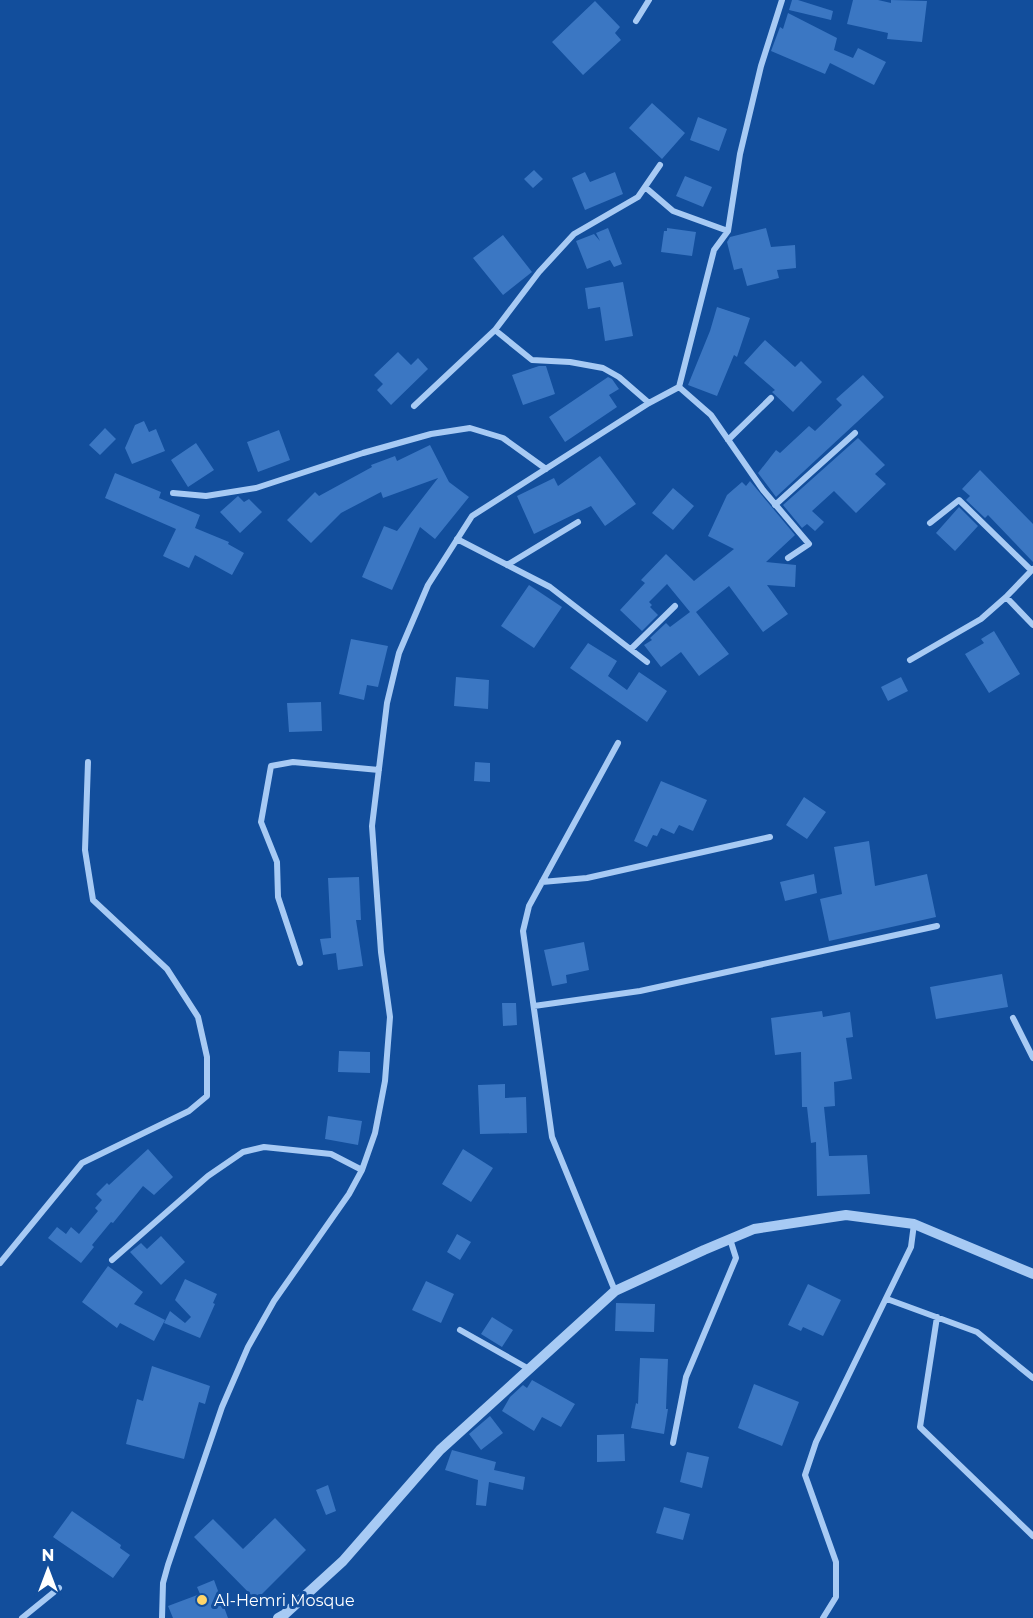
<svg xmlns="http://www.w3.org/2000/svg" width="1033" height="1618" font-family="Montserrat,sans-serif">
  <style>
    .building { fill: #3b77c3 }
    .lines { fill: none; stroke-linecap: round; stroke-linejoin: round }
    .minor { stroke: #a7caf4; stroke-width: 6 }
    .tertiary { stroke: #a7caf4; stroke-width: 10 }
    .poi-dot { fill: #ffd56a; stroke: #124e9c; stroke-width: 2 }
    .labels { text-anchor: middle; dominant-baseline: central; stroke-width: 6; stroke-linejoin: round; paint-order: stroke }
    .poi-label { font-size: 16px; fill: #fff; stroke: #124e9c; text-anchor: start }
  </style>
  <rect width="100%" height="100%" fill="#124e9c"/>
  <path class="building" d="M792 0H798L833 11 831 20 789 10Z
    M853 0H878L891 3V0L927 1 922 42 887 39 888 33 847 24Z
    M595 1 620 27 615 33 621 40 583 75 552 42Z
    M788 13 837 38 834 50 853 58 858 48 886 62 874 85 830 63 825 74 771 51 780 27 783 29Z
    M652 103 685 133 662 159 629 128Z
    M698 117 727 129 719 151 690 140Z
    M534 170 543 179 533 188 524 179Z
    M585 172 590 182 615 172 623 194 585 210 572 178Z
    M685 176 712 187 703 207 676 196Z
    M608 228 622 264 614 267 610 260 587 269 576 241 594 234 600 241 596 233Z
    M667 228 696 232 692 256 661 252 664 231H667Z
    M766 228 771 247 795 245 796 268 777 270 779 278 747 286 742 268 734 270 727 242 730 237Z
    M503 235 532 272 503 295 473 258Z
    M623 282 633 336 605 341 600 307 588 309 585 288Z
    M717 307 750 318 737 357 734 355 717 396 688 385 710 331Z
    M765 340 795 367 801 361 822 382 793 412 772 392 775 390 744 363Z
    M398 352 411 365 418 358 428 369 391 405 377 390 383 384 374 375Z
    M539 366H546L555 394 523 405 512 375Z
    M863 375 884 397 776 497 758 473 776 450 780 453 809 426 815 431 842 405 836 399Z
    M608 377 612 379 619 389 609 395 617 407 565 442 549 417Z
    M144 421 149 432 156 429 165 451 132 464 125 448 135 425Z
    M105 428 116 439 100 455 89 445Z
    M279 430 290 460 258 472 247 442Z
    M858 438 885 465 875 474 886 484 856 513 834 491 812 511 824 522 815 531 807 524 802 528 783 505Z
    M196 443 214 470 188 487 171 460Z
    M430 445 449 482 469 497 435 539 420 527 392 590 362 577 384 526 397 531 438 478 383 498 381 492 341 513 311 543 287 520 315 492 319 496 372 467 371 465 395 456 397 461Z
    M600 456 636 504 605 526 591 506 534 534 517 496 554 478 558 486Z
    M980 470 1033 524V562L988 515 985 518 966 500 970 496 962 489Z
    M115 473 161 492 159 498 200 515 195 528 229 542 228 544 244 553 232 575 195 555 189 568 163 556 176 529 105 498Z
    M750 481 795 535 766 562 796 565 795 587 767 585 788 614 763 632 729 586 696 612 729 654 699 676 681 652 661 667 644 645 652 640 650 638 666 623 670 627 690 612 667 584 649 602 652 605 650 607 658 615 642 631 620 610 645 583 641 580 666 554 694 581 734 549 708 536 727 495 742 482 746 486Z
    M673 488 694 506 673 530 652 513Z
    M238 496 244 502 249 499 262 512 240 533 220 512Z
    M959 507 978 526 955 551 936 533Z
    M529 585 562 607 534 648 501 626Z
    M994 631 1020 674 989 693 965 654 984 643 981 639Z
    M351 639 388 646 378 687 367 685 364 700 339 694Z
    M588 643 617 661 608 676 627 690 639 672 667 691 647 722 570 668Z
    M456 677 489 680 488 709 454 706Z
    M901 677 908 691 888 701 881 687Z
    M321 702 322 731 289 732 287 703Z
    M475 762 490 763V782L474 781Z
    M661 781 707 800 693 831 679 825 674 834 661 828 657 836 653 835 647 847 634 841Z
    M804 797 826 812 807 839 786 825Z
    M869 841 875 886 927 874 936 917 829 941 820 899 842 894 834 847Z
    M814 874 817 893 785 901 780 882Z
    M359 877 361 920H356L363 966 338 970 336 953 323 955 320 939 331 938 328 878Z
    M584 942 589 970 566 975 567 983 552 986 544 950Z
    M1002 974 1008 1007 936 1019 930 987Z
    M502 1003H516L517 1025 503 1026Z
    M822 1011 823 1017 850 1012 853 1037 846 1038 852 1079 834 1082 835 1106 824 1107 829 1156 867 1155 870 1194 817 1196 816 1142 811 1143 807 1107H802L801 1052 775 1055 771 1018Z
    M339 1051 370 1052V1073L338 1072Z
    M505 1084V1098L526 1097 527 1133 480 1134 478 1085Z
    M328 1116 362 1121 358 1145 325 1139Z
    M148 1149 173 1177 154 1195 143 1186 113 1223 111 1222 92 1245 94 1247 81 1263 48 1238 57 1227 66 1234 71 1227 79 1234 98 1211 95 1208 102 1200 96 1194 107 1183 109 1185Z
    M463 1149 493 1168 471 1202 442 1184Z
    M457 1234 471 1242 460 1260 447 1252Z
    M161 1236 185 1262 161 1285 130 1252 141 1243 147 1249Z
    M108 1266 143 1292 134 1304 165 1320 154 1341 120 1323 117 1328 82 1302Z
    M185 1279 217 1294 213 1303 215 1304 200 1338 164 1323 170 1311 185 1323 191 1317 175 1300Z
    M426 1281 454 1294 441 1323 412 1310Z
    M808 1284 841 1300 823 1336 803 1327 801 1331 788 1325Z
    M616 1303 655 1304 654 1332 615 1331Z
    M492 1317 513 1330 502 1347 481 1334Z
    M640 1358 668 1359 666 1409H668L664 1434 631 1428 636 1403 638 1404Z
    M152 1366 210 1386 205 1404 199 1402 184 1459 126 1444 137 1399 143 1401Z
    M532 1380 575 1404 561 1427 542 1417 534 1431 502 1411 510 1397 523 1385 527 1388Z
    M754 1384 799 1402 782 1446 738 1428Z
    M490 1416 503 1433 481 1450 469 1434Z
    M624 1434 625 1461 597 1462V1435Z
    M452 1450 496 1462 494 1470 525 1477 523 1490 489 1482 486 1506 476 1505 478 1480 445 1470Z
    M687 1452 709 1457 702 1488 680 1482Z
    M328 1485 336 1511 326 1515 316 1490Z
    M664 1507 690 1514 683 1540 656 1533Z
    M72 1511 121 1545 120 1548 130 1555 113 1578 53 1537Z
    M275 1518 306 1550 256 1600 194 1537 213 1519 243 1549Z
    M214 1580 228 1618H173L168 1606 200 1594 197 1587Z"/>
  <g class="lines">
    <path class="minor" d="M636 21 649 0
      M645 187 673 211 728 231
      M495 330 532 360 570 362 603 368 619 377 649 403
      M679 387 711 415 763 490 809 544 788 558
      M414 406 495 330 539 272 574 234 638 197 660 165
      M728 440 771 398
      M173 493 206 496 256 488 363 453 431 434 470 428 503 438 546 469
      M775 505 855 433
      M930 523 959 500 1031 570
      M457 539 550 587 647 662
      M507 565 578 522
      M1006 597 1033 625
      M631 649 675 606
      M910 660 981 619 1006 597 1033 569
      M542 882 587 878 770 837
      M300 963 278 897 277 862 261 822 271 766 293 762 379 770
      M534 1006 640 991 937 926
      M1013 1018 1033 1058
      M112 1260 208 1176 243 1152 264 1147 331 1154 362 1170
      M0 1263 82 1163 189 1111 207 1096V1057L198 1017 167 969 93 900 85 850 88 762
      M615 1291 552 1137 523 931 529 906 618 743
      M887 1299 977 1332 1033 1378
      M937 1317 920 1427 1033 1536
      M460 1330 529 1369
      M673 1443 686 1377 736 1258 730 1239
      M22 1618 59 1588
      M162 1618 163 1583 168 1565 222 1407 248 1347 274 1301 349 1194 362 1170 375 1133 385 1081 390 1017 381 952 372 826 387 703 399 653 428 585 472 516 649 403 679 387 714 250 728 231 740 154 761 66 782 0
      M823 1618 836 1597V1562L805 1475 816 1442 911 1247 914 1224"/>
    <path class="tertiary" d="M278 1618 285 1614 343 1561 440 1450 615 1291 704 1250 754 1229 846 1215 914 1224 1033 1274"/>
  </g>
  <circle class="poi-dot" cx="202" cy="1600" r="6"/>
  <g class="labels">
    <g class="poi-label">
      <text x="214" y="1600">Al-Hemri Mosque</text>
    </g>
  </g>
  <g transform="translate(48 1570)" stroke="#124e9c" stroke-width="4.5" paint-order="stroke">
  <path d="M0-4.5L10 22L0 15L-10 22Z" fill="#ffffff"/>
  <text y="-9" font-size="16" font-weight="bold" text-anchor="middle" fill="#ffffff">N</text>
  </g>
</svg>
